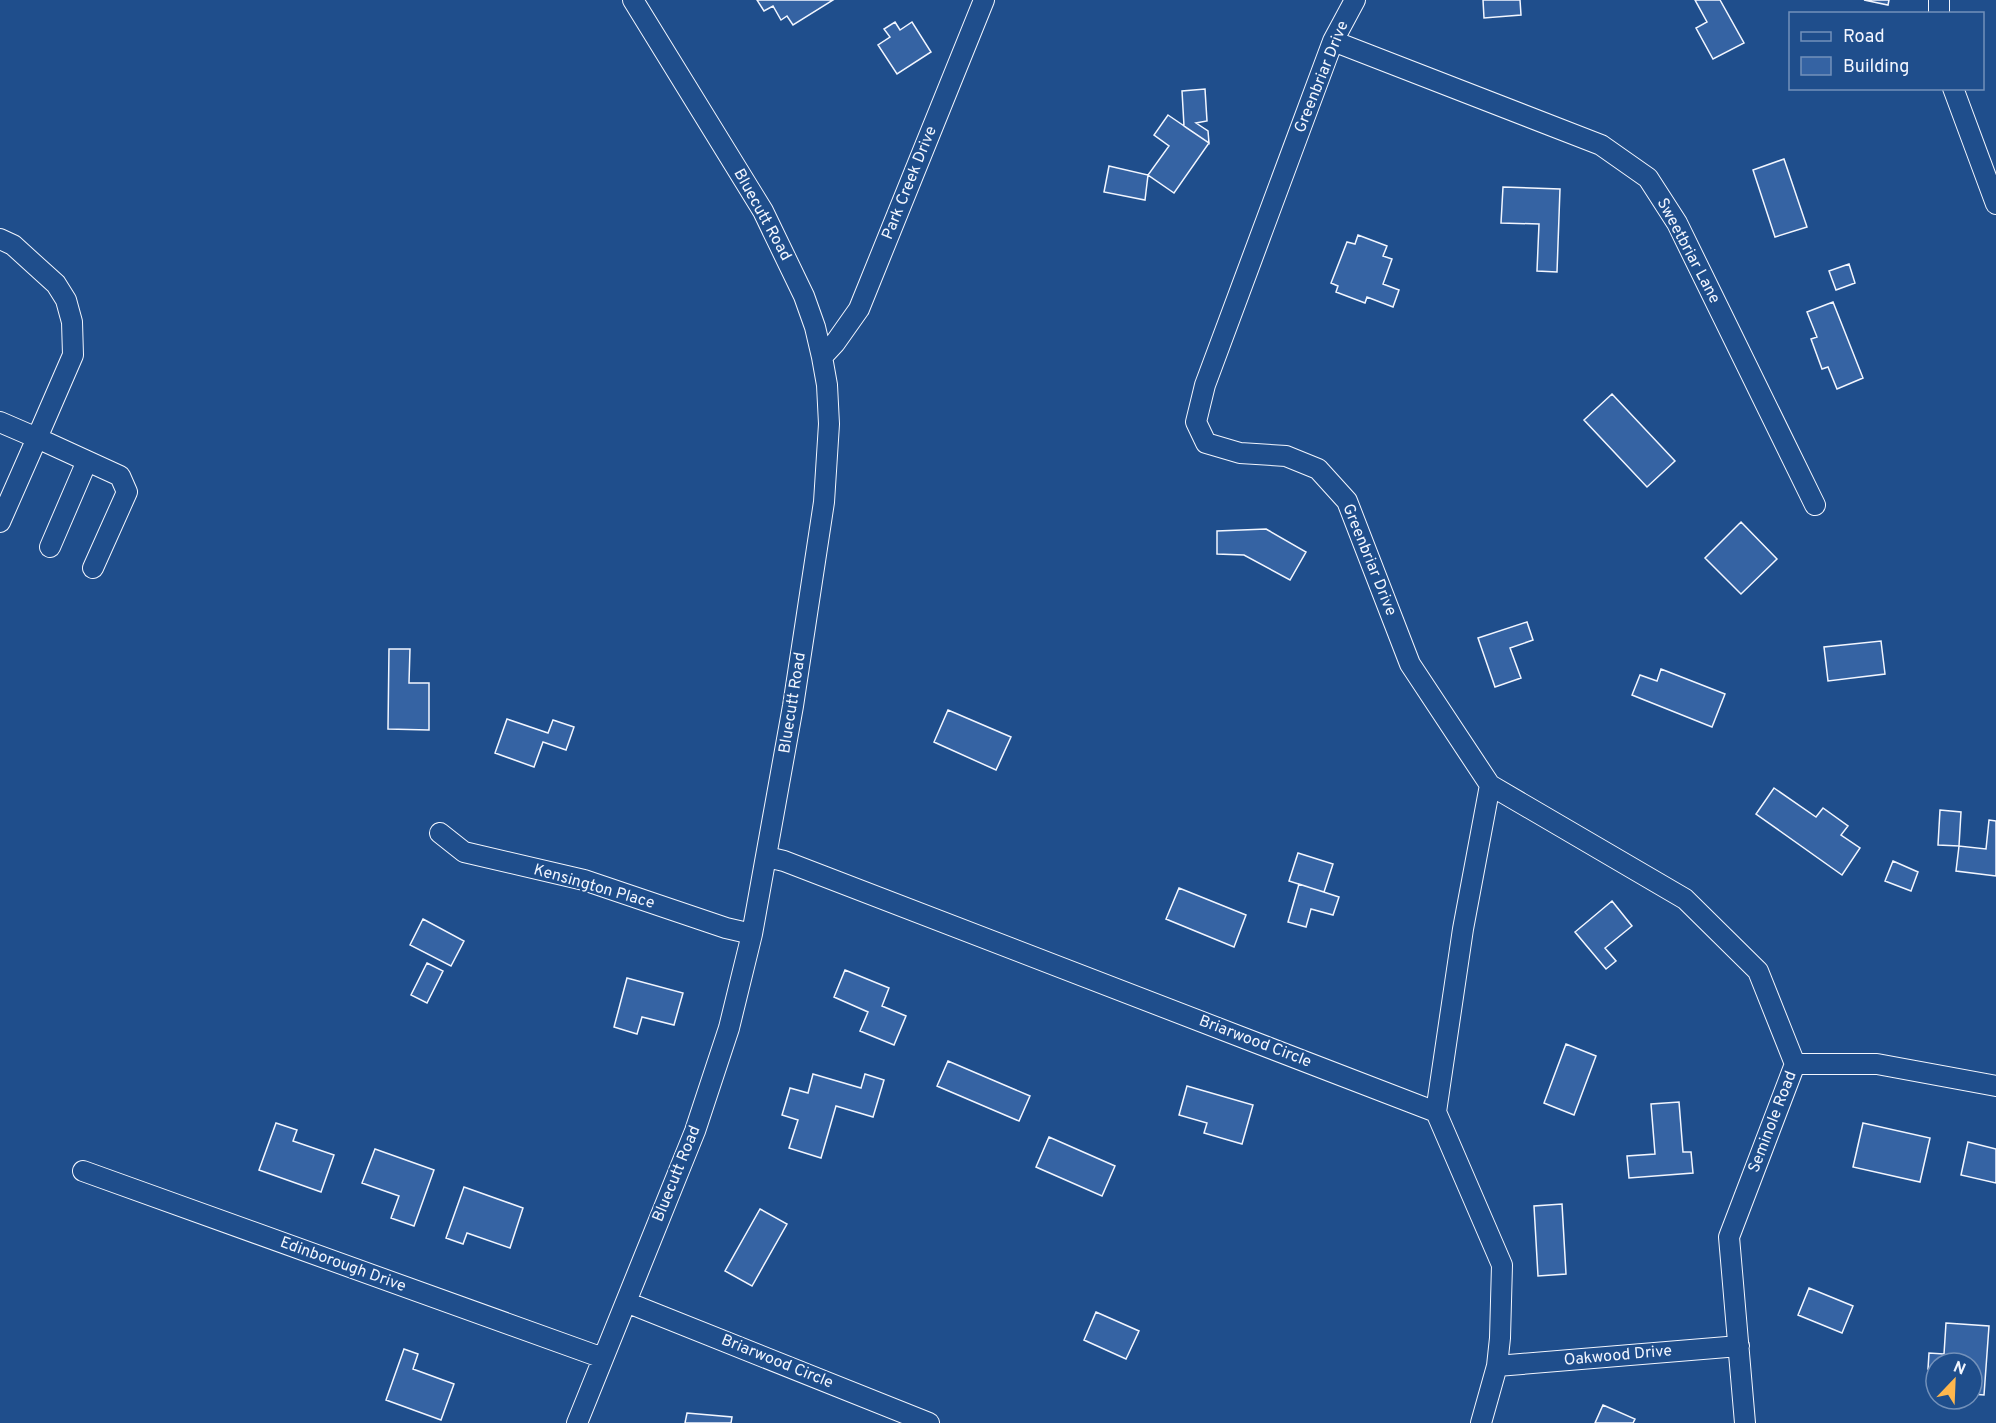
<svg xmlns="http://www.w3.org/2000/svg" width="1996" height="1423" font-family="Overpass,sans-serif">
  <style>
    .building { fill: #3563a3; stroke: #f2f6ff; stroke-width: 1.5 }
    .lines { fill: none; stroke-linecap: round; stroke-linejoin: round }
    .minor-casing { stroke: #f2f6ff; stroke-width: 22 }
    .minor { stroke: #1f4e8c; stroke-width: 20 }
    .labels { text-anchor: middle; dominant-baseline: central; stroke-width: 4.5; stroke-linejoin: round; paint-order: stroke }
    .street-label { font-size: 16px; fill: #f2f6ff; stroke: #1f4e8c }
  </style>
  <rect width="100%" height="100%" fill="#1f4e8c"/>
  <path class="building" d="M757 0H833L793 25 787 16 781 20 773 6 764 11Z
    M1483 0H1520L1521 15 1484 18Z
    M1695 0H1720L1744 43 1713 59 1696 28 1707 22Z
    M1864 0H1889L1888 5Z
    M895 22 900 30 912 22 931 52 897 74 878 45 890 37 884 29Z
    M1205 89 1207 121 1196 123 1208 131 1209 143 1184 126 1182 91Z
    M1168 115 1209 143 1174 193 1148 175 1169 146 1154 135Z
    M1784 159 1807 227 1775 237 1753 170Z
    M1109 166 1148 175 1145 200 1104 192Z
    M1503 187 1560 189 1557 272 1537 271 1539 224 1501 223Z
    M1358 235 1387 246 1383 256 1392 259 1383 284 1399 290 1393 307 1367 297 1365 303 1336 292 1338 286 1331 283 1347 242 1355 244Z
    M1849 264 1855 283 1836 290 1829 271Z
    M1833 302 1863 378 1837 389 1828 367 1822 369 1811 339 1817 337 1807 312Z
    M1612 394 1675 461 1647 487 1584 420Z
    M1741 522 1777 559 1741 594 1705 558Z
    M1266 529 1306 552 1290 580 1244 555 1217 554V531Z
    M1527 622 1533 640 1510 648 1521 678 1495 687 1478 638Z
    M1881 641 1885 674 1828 681 1824 647Z
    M389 649H410L409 683H429V730L388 729Z
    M1661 669 1725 694 1712 727 1632 695 1640 675 1657 681Z
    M948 710 1011 737 996 770 934 742Z
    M507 719 548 733 553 720 574 727 566 750 543 742 534 767 495 753Z
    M1774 788 1816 817 1823 808 1848 826 1841 835 1860 848 1842 875 1756 814Z
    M1940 810 1961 812 1959 846 1938 845Z
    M1989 820 1996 821V876L1956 871 1959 846 1986 849Z
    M1298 853 1333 864 1324 892 1289 881Z
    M1893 861 1918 872 1911 891 1885 881Z
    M1299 884 1339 897 1333 915 1311 909 1306 927 1288 922Z
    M1179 888 1246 915 1234 947 1166 919Z
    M1612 901 1632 926 1605 948 1616 961 1606 969 1575 932Z
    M423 919 464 941 451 966 410 945Z
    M427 963 443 971 427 1003 411 995Z
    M845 970 889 988 882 1006 906 1016 894 1045 860 1031 868 1012 834 997Z
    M627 978 683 993 674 1025 642 1017 637 1034 614 1027Z
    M1566 1044 1596 1056 1574 1115 1544 1103Z
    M948 1061 1030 1096 1019 1121 937 1086Z
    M813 1074 861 1088 865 1074 884 1080 873 1117 836 1106 821 1158 789 1148 798 1120 782 1115 790 1088 808 1093Z
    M1187 1086 1253 1105 1242 1144 1204 1133 1207 1123 1179 1115Z
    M1679 1102 1683 1152H1691L1693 1173 1629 1178 1627 1156 1655 1154 1651 1104Z
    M276 1123 297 1130 293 1141 334 1155 321 1192 259 1170Z
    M1863 1123 1930 1138 1920 1182 1853 1167Z
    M1049 1137 1115 1166 1102 1196 1036 1167Z
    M1968 1142 1996 1149V1183L1961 1175Z
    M375 1149 434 1170 414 1226 391 1218 399 1196 362 1183Z
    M464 1187 523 1208 510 1248 467 1233 463 1244 446 1238Z
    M1562 1204 1566 1274 1538 1276 1534 1206Z
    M760 1209 787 1224 752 1286 725 1271Z
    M1809 1288 1853 1306 1842 1333 1798 1315Z
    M1096 1312 1139 1331 1126 1359 1084 1340Z
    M1946 1323 1989 1326 1984 1395 1972 1394V1363H1936V1369H1928L1929 1353 1944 1354Z
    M404 1349 418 1354 413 1369 454 1384 441 1420 386 1400Z
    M1603 1405 1635 1419 1633 1423H1595Z
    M687 1413 732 1417 731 1423H685Z"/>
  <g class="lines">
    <g class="minor-casing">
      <path id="minor" d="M1355 0 1333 41 1205 385 1196 422 1206 443 1240 453 1286 456 1318 469 1347 501 1410 664 1490 785 1463 929 1436 1112
        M1939 14V0
        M1333 41 1601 145 1648 178 1677 223 1815 505
        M1953 88 1996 204
        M0 239 13 245 56 284 66 300 72 322 73 355 37 438 0 422
        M822 357 835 343 859 309 984 0
        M0 522 37 438 120 476 127 492 93 568
        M50 547 87 461
        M1490 785 1685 899 1758 971 1795 1064 1729 1237 1745 1423
        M440 833 464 852 584 880 726 928 752 934
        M767 857 784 861 1436 1112 1502 1265 1500 1338 1497 1366 1481 1423
        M1795 1064H1877L1996 1086
        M83 1171 603 1358
        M626 1302 929 1423
        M1497 1366 1739 1346
        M577 1423 695 1131 729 1028 752 934 793 706 824 502 829 424 827 385 822 357 815 327 804 296 763 211 633 0"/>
    </g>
    <use href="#minor" class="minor"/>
  </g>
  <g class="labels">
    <g class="street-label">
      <text transform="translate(1322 77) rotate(-68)">Greenbriar Drive</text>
      <text transform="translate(910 183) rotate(-68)">Park Creek Drive</text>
      <text transform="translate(762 215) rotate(61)">Bluecutt Road</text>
      <text transform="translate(1688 251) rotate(62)">Sweetbriar Lane</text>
      <text transform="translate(1369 560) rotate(68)">Greenbriar Drive</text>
      <text transform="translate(793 703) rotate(-81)">Bluecutt Road</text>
      <text transform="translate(594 887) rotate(16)">Kensington Place</text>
      <text transform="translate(1255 1042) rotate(21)">Briarwood Circle</text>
      <text transform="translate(1773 1122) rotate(-69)">Seminole Road</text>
      <text transform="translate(677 1174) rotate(-68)">Bluecutt Road</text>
      <text transform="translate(343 1265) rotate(20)">Edinborough Drive</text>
      <text transform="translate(1618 1356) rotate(-5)">Oakwood Drive</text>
      <text transform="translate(777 1362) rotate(22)">Briarwood Circle</text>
    </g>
  </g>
  <rect x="1789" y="12" width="195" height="78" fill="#1f4e8c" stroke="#7391ba" stroke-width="1.5"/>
  <rect x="1801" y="32" width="30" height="9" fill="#1f4e8c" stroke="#7391ba" stroke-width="1.5"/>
  <text x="1843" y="42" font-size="18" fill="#f2f6ff">Road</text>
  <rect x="1801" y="57" width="30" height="18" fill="#3563a3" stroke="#7391ba" stroke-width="1.5"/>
  <text x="1843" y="72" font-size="18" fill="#f2f6ff">Building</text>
  <g transform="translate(1954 1381) rotate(23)"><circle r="28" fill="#1f4e8c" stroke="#7391ba" stroke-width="1.5"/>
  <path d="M0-4.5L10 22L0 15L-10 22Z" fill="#ffb74d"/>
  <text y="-9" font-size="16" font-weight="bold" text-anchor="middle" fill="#f2f6ff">N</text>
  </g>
</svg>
